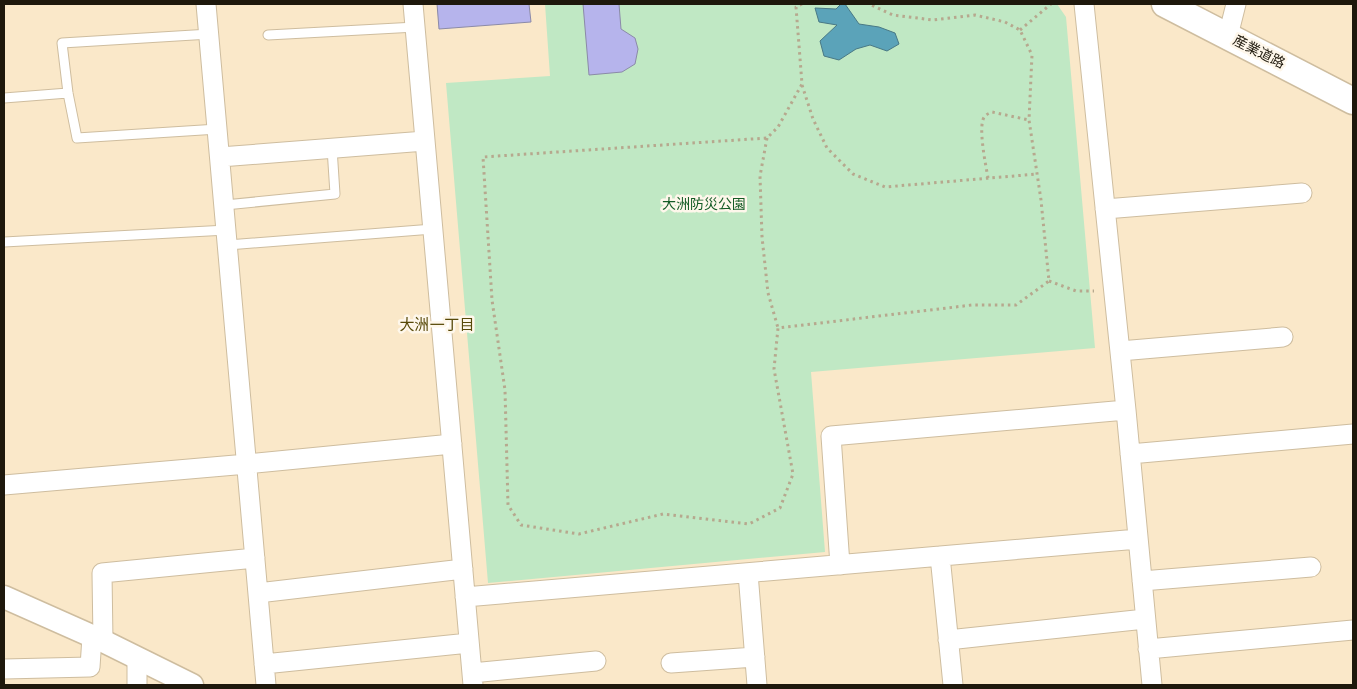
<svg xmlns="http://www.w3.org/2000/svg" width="1357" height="689" font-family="Signika,'Noto Sans JP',sans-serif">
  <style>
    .green { fill: #c0e8c4 }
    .water { fill: #5ba3b9; stroke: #497985 }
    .building { fill: #b6b4ec; stroke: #8b8aa8 }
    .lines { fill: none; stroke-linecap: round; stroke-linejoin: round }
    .service-casing { stroke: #cebd9f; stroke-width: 11 }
    .minor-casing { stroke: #cebd9f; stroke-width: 21 }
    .tertiary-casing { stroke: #cebd9f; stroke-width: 25 }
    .secondary-casing { stroke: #cebd9f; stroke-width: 29 }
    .path { stroke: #b6a88e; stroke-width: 3; stroke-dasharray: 2.5 4; stroke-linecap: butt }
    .service { stroke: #fff; stroke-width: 9 }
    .minor { stroke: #fff; stroke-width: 19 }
    .tertiary { stroke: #fff; stroke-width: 22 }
    .secondary { stroke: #fff; stroke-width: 26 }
    .labels { text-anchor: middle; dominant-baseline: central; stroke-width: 5; stroke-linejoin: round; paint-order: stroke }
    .street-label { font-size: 14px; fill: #1e180c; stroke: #fef7eb }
    .park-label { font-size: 14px; fill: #135b25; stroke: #fef7eb }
    .neighbourhood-label { font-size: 15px; fill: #574908; stroke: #fef7eb }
  </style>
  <rect width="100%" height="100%" fill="#fae8c9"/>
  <path class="green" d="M545 4H1057L1066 17 1095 348 811 372 825 552 488 583 446 83 550 76Z"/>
  <path class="water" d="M841 4H845L859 24 879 27 895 33 899 44 887 51 870 45 856 49 839 60 824 56 820 41 837 25 819 22 815 8 836 9Z"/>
  <path class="building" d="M437 4H529L531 22 439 29Z
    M583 4H619L621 29 635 38 638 49 635 64 622 72 589 75Z"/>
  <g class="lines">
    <g class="service-casing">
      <path id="service" d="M210 34 62 43 68 93 77 138 218 129
        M268 35 416 27
        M4 98 68 93
        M225 205 335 194 332 148
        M4 242 227 230
        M228 245 433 229"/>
    </g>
    <g class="minor-casing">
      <path id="minor" d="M206 4 266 685
        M413 4 473 685
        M1084 4 1126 410 1152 685
        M1228 36 1236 4
        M220 157 425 141
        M1105 209 1302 193
        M1120 351 1283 337
        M1130 454 1353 434
        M4 485 247 464 452 444
        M940 556 953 685
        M840 565 831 436 1126 410
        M748 573 757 685
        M1142 581 1311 567
        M258 593 463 569
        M465 597 1138 539
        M948 640 1145 619
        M103 641 102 573 255 558
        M1148 649 1353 630
        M671 663 755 657
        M264 664 469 643
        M4 669 90 667 92 637
        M472 673 596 661
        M137 685V658"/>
    </g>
    <g class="tertiary-casing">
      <path id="tertiary" d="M4 597 103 641 192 685"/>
    </g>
    <g class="secondary-casing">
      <path id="secondary" d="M1165 4 1353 101"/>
    </g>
    <path class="path" d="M802 4 796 7 802 84 778 127 767 138 483 157 492 300 505 390 508 505 521 525 579 534 663 514 749 524 780 508 793 474 774 369 778 328 972 305H1016L1049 281 1041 200 1029 120 1032 55 1020 30 1005 22 975 15 933 20 893 15 869 4
      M1020 30 1051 4
      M802 85 813 119 827 148 853 174 885 187 1037 174
      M767 138 760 176 762 237 768 293 778 328
      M988 178C986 166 977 124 985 116 987 114 990 113 992 112L1029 120
      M1049 281 1076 291H1094"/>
    <use href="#service" class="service"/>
    <use href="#minor" class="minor"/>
    <use href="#tertiary" class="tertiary"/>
    <use href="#secondary" class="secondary"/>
  </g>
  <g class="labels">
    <g class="street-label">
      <text transform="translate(1259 52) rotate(27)">産業道路</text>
    </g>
    <g class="park-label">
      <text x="704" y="204">大洲防災公園</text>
    </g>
    <g class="neighbourhood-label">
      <text x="437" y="325">大洲一丁目</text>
    </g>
  </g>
  <rect width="1357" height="689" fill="none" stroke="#1e180c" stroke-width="10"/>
</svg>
